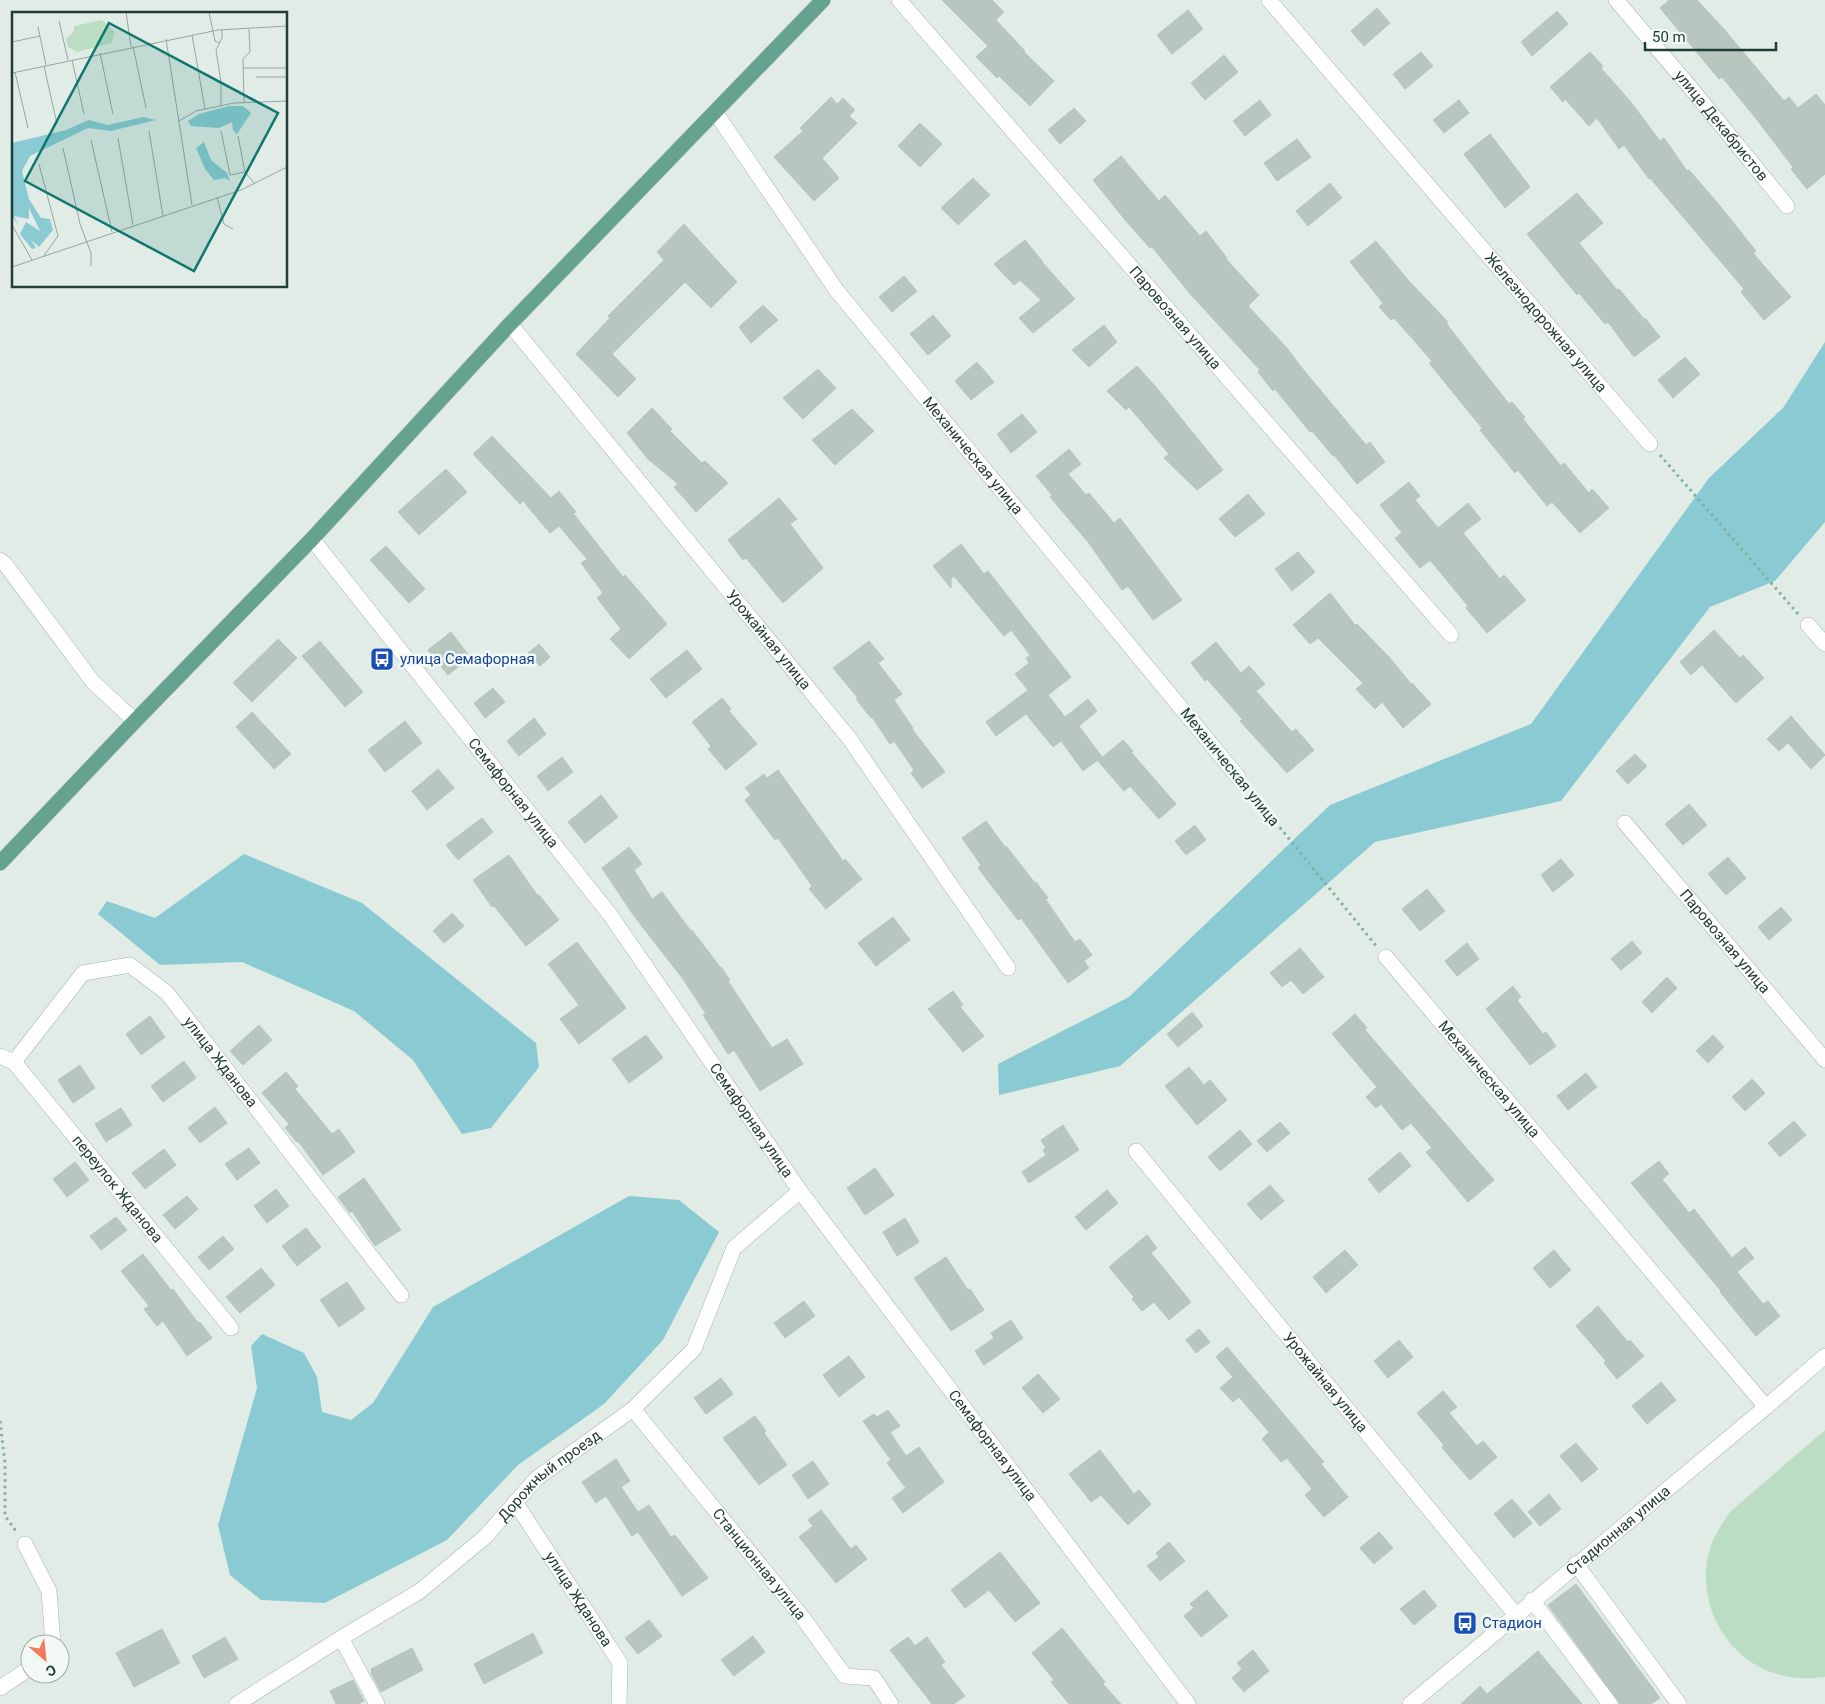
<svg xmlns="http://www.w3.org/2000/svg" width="1825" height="1704" font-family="Roboto,sans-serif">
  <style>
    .green { fill: #bbddc3 }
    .water { fill: #8acad2 }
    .building { fill: #b7c7c0; stroke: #b4c6be }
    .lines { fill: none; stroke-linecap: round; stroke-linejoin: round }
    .minor-casing { stroke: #a5b4ae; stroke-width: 16 }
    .major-casing { stroke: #c1c9c6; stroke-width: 16 }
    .path { stroke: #82b0a0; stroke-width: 3; stroke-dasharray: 2.5 4; stroke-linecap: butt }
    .minor { stroke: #fff; stroke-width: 15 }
    .major { stroke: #66a290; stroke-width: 15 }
    .labels { text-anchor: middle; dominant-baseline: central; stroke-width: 5; stroke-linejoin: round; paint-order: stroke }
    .street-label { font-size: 15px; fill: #223d35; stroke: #f2f9f5 }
    .transit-label { font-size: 15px; fill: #164399; stroke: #f2f9f5; text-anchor: start }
    .inset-road { fill: none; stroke: #95a6a0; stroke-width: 1 }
    .view { fill: #0f766e; fill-opacity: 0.15; stroke: #0f766e; stroke-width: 2.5 }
    .inset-edge { fill: none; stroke: #223d35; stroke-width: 2.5 }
  </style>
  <rect width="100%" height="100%" fill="#e2ece7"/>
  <path class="green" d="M1825 1430V1677C1809 1679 1795 1679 1780 1675 1729 1662 1697 1607 1708 1556 1712 1539 1720 1526 1730 1512Z"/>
  <path class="water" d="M1825 342V522L1775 581 1710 607 1561 801 1375 842 1120 1066 999 1095 998 1064 1129 997 1330 805 1531 724 1709 478 1783 408Z
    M244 854 362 903 536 1043 539 1067 491 1128 462 1134 413 1060 354 1011 242 962 160 965 98 914 107 901 155 918Z
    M629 1196 679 1200 719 1232 663 1340 604 1404 518 1465 447 1540 325 1603 261 1600 230 1575 218 1525 257 1388 251 1346 262 1334 304 1353 317 1377 322 1412 351 1420 373 1403 433 1307Z"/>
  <path class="building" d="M942 0H992L1004 12 996 20 1025 51 1024 52 1054 81 1030 106 999 76 997 78 976 57 988 46Z
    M1669 0H1697L1723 28 1784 101 1789 97 1798 108 1816 94 1825 105V174L1807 189 1791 169 1793 167 1754 116 1722 77 1719 79 1660 8Z
    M1377 8 1390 23 1364 46 1351 31Z
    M1188 10 1203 29 1172 54 1157 35Z
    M1557 11 1568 24 1532 56 1521 42Z
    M1421 52 1433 66 1405 89 1393 74Z
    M1590 52 1603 66 1601 68 1630 101 1660 141 1664 138 1687 171 1689 170 1716 201 1756 251 1753 253 1791 297 1764 320 1741 292 1744 289 1650 178 1649 179 1624 145 1619 149 1597 118 1589 126 1565 99 1563 102 1550 87Z
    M1224 55 1238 72 1205 100 1191 83Z
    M831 97 837 104 843 98 855 110 849 116 857 123 822 158 839 178 814 201 774 157 803 131 800 128Z
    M1260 100 1271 115 1245 136 1233 121Z
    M1459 100 1469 113 1444 133 1433 120Z
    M1074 108 1086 121 1060 144 1048 130Z
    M920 123 942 144 920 167 898 146Z
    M1490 134 1530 187 1505 208 1464 154Z
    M1297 139 1311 157 1277 181 1264 163Z
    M1121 156 1159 201 1165 195 1200 236 1206 231 1227 258 1226 259 1259 295 1248 306 1287 348 1302 368 1366 445 1370 442 1385 462 1357 484 1334 455 1333 456 1312 431 1310 432 1275 389 1273 391 1258 372 1260 370 1192 296 1152 247 1150 248 1126 221 1093 180Z
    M973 178 990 195 958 225 941 208Z
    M1330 183 1342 198 1308 226 1296 211Z
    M1577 193 1603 223 1579 243 1617 290 1619 289 1644 319 1645 318 1660 337 1634 357 1608 322 1605 324 1579 293 1577 295 1527 234Z
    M684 224 737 282 711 308 685 282 612 354 636 379 618 397 576 354 610 318 608 316 664 260 657 252Z
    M1025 240 1043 262H1042L1075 299 1033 333 1019 318 1041 300 1020 280 1014 285 994 264Z
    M1376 241 1408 280 1448 322 1446 323 1473 358 1509 404 1512 402 1525 417 1523 419 1561 466 1564 463 1589 493 1592 489 1609 508 1580 533 1552 502 1547 506 1518 470 1515 473 1480 430 1482 428 1429 363 1432 361 1394 318 1391 320 1379 307 1383 303 1350 262Z
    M904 276 917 291 892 312 879 297Z
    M763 305 778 320 751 343 739 327Z
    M933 315 951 336 928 355 910 334Z
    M1104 325 1117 342 1089 367 1072 350Z
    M1685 357 1700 374 1673 398 1658 380Z
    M977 362 994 382 971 400 955 381Z
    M1137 366 1155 386 1223 470 1197 490 1164 458 1169 454 1129 407 1126 410 1107 391Z
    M818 369 836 388 803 419 783 398Z
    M652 408 672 429 670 431 702 463 705 461 728 483 696 512 674 487 678 484 648 459 627 433Z
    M852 409 874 431 835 465 812 440Z
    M1022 414 1037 432 1011 453 997 434Z
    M492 436 551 498 559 491 576 512 573 513 623 577 625 575 667 624 629 659 610 639 621 629 597 598 603 593 581 563 587 559 559 526 550 533 523 501 520 504 473 454Z
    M1069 449 1081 464 1068 474 1086 495 1089 493 1114 523 1120 518 1182 600 1153 620 1128 586 1122 590 1088 542 1050 497 1052 495 1036 476Z
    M446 469 467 492 419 535 398 512Z
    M1409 482 1420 496 1415 500 1438 528 1468 503 1481 519 1463 533 1500 579 1504 575 1526 600 1487 633 1466 608 1468 606 1430 560 1420 568 1395 538 1402 533 1380 505Z
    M1248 494 1265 514 1235 537 1219 519Z
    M779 498 797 519 790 524 823 568 783 603 746 558 743 560 728 540Z
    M961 544 984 574 988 571 1071 677 1048 695 1065 717 1088 699 1097 711 1079 726 1102 757 1083 771 1061 741 1053 747 1026 714 996 736 986 722 1028 690 1015 674 1029 663 1026 658 1030 655 1011 630 1004 636 954 576 951 579V588L933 566Z
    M386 546 425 589 409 603 370 560Z
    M1298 552 1315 572 1292 591 1275 569Z
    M1330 593 1355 625 1357 624 1390 658 1411 684 1412 683 1431 704 1403 728 1382 702 1375 709 1356 689 1363 683 1318 638 1310 644 1293 625Z
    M1714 630 1740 658 1743 655 1764 678 1736 703 1702 665 1691 675 1680 662Z
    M451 632 470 657 448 675 428 650Z
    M278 639 297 658 252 702 233 683Z
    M320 641 363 692 345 707 302 656Z
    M869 641 884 659 878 663 902 694 894 700 913 728 912 729 945 772 922 788 911 773 914 770 894 741 890 744 872 717 871 718 856 699 858 698 833 668Z
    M1216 642 1241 673 1249 666 1265 684 1256 691 1292 732 1296 729 1314 750 1287 773 1240 721 1243 720 1207 679 1205 681 1191 663Z
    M539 644 550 657 540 666 528 653Z
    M687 650 702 669 666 698 650 679Z
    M493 688 505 702 485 718 474 703Z
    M722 698 731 709 729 711 757 744 726 770 708 749 711 746 692 722Z
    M252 712 291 754 274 769 236 727Z
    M1791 716 1825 755 1811 769 1788 743 1779 751 1767 739Z
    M534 718 546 734 519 756 507 741Z
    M405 721 422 743 385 772 368 750Z
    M1123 740 1133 751 1131 752 1176 804 1159 819 1130 786 1124 791 1098 761Z
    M1635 754 1647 766 1628 784 1616 771Z
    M562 757 573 772 548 791 537 776Z
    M438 769 454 788 427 810 412 791Z
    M778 770 843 861 845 859 862 879 826 909 809 889 812 886 778 838 775 840 745 800 751 795 745 788 764 774 767 778Z
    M601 795 618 817 585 843 568 822Z
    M1689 804 1707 825 1683 845 1665 824Z
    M482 818 493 832 458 860 446 845Z
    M986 821 1005 847 1006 846 1035 883 1036 882 1048 898 1046 900 1075 942 1080 939 1092 955 1084 961 1089 968 1068 983 1021 918 1018 920 978 868 981 865 962 838Z
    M1195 825 1206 840 1186 855 1175 841Z
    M629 847 642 864 634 870 652 899 662 892 691 931 692 930 720 967H721L730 980 728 981 772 1048 787 1039 803 1064 760 1091 734 1050 728 1054 703 1015 706 1014 683 979 634 916 602 868Z
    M509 855 538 896 539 895 559 920 526 946 494 906 492 907 473 880Z
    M1728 857 1746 878 1726 895 1708 874Z
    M1561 859 1574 875 1553 892 1541 875Z
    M1427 889 1445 911 1420 931 1402 909Z
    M1781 907 1792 920 1769 940 1758 927Z
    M452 913 464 926 444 943 433 931Z
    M893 917 910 940 876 966 858 943Z
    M1632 941 1642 953 1621 970 1611 959Z
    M577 942 626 1008 579 1044 560 1019 579 1005 548 964Z
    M1467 943 1479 959 1457 976 1445 961Z
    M1300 948 1324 977 1303 994 1291 980 1282 987 1270 973Z
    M1667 977 1677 988 1652 1013 1642 1002Z
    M1513 986 1521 997 1517 1000 1543 1034 1546 1032 1556 1046 1530 1065 1486 1009Z
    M953 991 963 1005 960 1007 984 1036 963 1052 928 1009Z
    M1192 1012 1203 1026 1178 1047 1167 1034Z
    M1355 1014 1367 1028 1365 1030 1494 1180 1468 1202 1426 1152 1432 1148 1411 1123 1402 1130 1381 1104 1376 1108 1366 1097 1377 1087 1332 1034Z
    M150 1016 165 1037 141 1055 126 1034Z
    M259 1025 272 1040 243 1065 230 1051Z
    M646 1035 663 1058 629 1083 612 1059Z
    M1713 1035 1724 1047 1708 1063 1696 1051Z
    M184 1061 196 1078 163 1102 151 1086Z
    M80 1065 95 1088 73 1103 58 1080Z
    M1189 1067 1204 1085 1210 1080 1227 1100 1197 1125 1165 1086Z
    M286 1072 298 1086 295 1089 332 1134 339 1129 355 1152 323 1175 298 1141 297 1142 285 1128 289 1124 262 1093Z
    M1586 1073 1597 1087 1568 1110 1557 1096Z
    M1752 1079 1765 1093 1745 1111 1732 1097Z
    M215 1107 227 1123 200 1143 188 1128Z
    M121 1108 132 1125 106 1142 95 1124Z
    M1794 1121 1806 1135 1780 1157 1768 1143Z
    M1280 1122 1290 1133 1267 1152 1257 1141Z
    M1063 1125 1079 1150 1029 1183 1022 1172 1046 1155 1043 1150 1046 1148 1041 1140Z
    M1240 1130 1252 1144 1220 1171 1208 1157Z
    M249 1148 260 1163 237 1180 225 1164Z
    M164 1149 176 1165 145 1189 132 1173Z
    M1400 1152 1411 1166 1379 1193 1368 1179Z
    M1659 1161 1669 1174 1662 1179 1689 1213 1694 1209 1732 1258 1745 1247 1754 1258 1737 1272 1763 1304 1768 1301 1780 1316 1756 1336 1720 1292 1721 1291 1631 1183Z
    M75 1162 89 1180 67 1197 53 1179Z
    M875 1168 894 1195 865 1215 847 1188Z
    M364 1178 401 1230 375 1246 352 1211 350 1213 338 1197Z
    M1270 1185 1284 1201 1261 1220 1247 1204Z
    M276 1189 289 1206 267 1223 254 1206Z
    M1107 1190 1118 1203 1086 1230 1075 1217Z
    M187 1196 198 1209 175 1229 163 1215Z
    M116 1217 127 1230 101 1250 90 1236Z
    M905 1218 919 1242 897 1256 883 1232Z
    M306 1228 321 1247 297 1266 282 1246Z
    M1147 1235 1157 1248 1151 1253 1191 1302 1169 1320 1154 1302 1142 1311 1132 1299 1134 1297 1109 1267Z
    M223 1236 234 1249 209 1270 198 1257Z
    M1345 1250 1358 1265 1326 1293 1313 1277Z
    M1554 1250 1571 1270 1550 1288 1533 1268Z
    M143 1254 171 1290 173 1289 198 1323 200 1322 212 1338 187 1356 163 1321 157 1326 144 1309 149 1306 121 1271Z
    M946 1257 968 1290 970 1289 984 1310 951 1331 914 1278Z
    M261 1268 275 1285 240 1313 226 1297Z
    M347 1282 365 1309 339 1327 320 1300Z
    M804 1301 815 1316 785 1338 774 1323Z
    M1598 1306 1628 1342 1630 1340 1644 1356 1617 1379 1604 1363 1606 1361 1576 1326Z
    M1011 1320 1023 1338 984 1365 975 1351 994 1338 991 1333Z
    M1199 1329 1210 1342 1196 1353 1186 1340Z
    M1399 1340 1413 1357 1388 1378 1374 1361Z
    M1227 1347 1324 1462 1321 1464 1348 1497 1324 1517 1305 1495 1312 1489 1287 1458 1281 1462 1262 1439 1269 1432 1239 1397 1233 1402 1220 1388 1233 1377 1216 1357Z
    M849 1356 865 1377 839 1397 823 1375Z
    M1038 1374 1060 1399 1043 1413 1022 1388Z
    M721 1378 733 1394 706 1414 694 1398Z
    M1661 1382 1676 1400 1647 1424 1632 1406Z
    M1443 1391 1457 1407 1449 1413 1477 1446 1483 1441 1497 1457 1470 1480 1442 1448 1444 1445 1417 1413Z
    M888 1410 900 1426 890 1432 906 1456 919 1447 944 1482 903 1513 892 1498 906 1488 887 1463 891 1460 863 1421 874 1414 877 1417Z
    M755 1416 766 1431 764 1433 787 1465 759 1485 723 1438Z
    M1576 1443 1598 1469 1582 1482 1560 1456Z
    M1100 1450 1134 1494 1139 1490 1151 1504 1128 1525 1101 1495 1091 1502 1069 1474Z
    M616 1459 630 1481 621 1487 638 1512 649 1505 671 1537 675 1535 708 1578 682 1596 638 1532 632 1536 606 1496 596 1503 582 1482Z
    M813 1461 829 1484 808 1499 792 1475Z
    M1549 1494 1561 1509 1540 1526 1528 1512Z
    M1512 1499 1532 1523 1514 1538 1494 1514Z
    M821 1510 851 1549 856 1545 867 1559 836 1583 799 1537 813 1526 808 1520Z
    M1379 1532 1393 1548 1374 1564 1360 1548Z
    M1169 1542 1185 1561 1160 1581 1147 1566 1159 1557 1156 1553Z
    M1000 1552 1040 1603 1015 1622 989 1590 965 1608 951 1590Z
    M1576 1584 1660 1698 1651 1704H1620L1548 1605Z
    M1207 1590 1228 1616 1201 1637 1184 1616 1194 1608 1190 1604Z
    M1424 1590 1437 1606 1414 1625 1400 1609Z
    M649 1620 662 1636 638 1654 625 1638Z
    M1062 1628 1105 1682 1103 1684 1121 1704H1069L1051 1682 1054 1680 1032 1653Z
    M162 1629 180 1663 134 1687 116 1653Z
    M533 1633 543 1653 484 1684 474 1664Z
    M753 1636 765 1652 734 1676 721 1660Z
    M225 1637 238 1659 204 1678 192 1656Z
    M908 1637 915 1646 927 1637 945 1662 941 1665 965 1696 954 1704H932L890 1650Z
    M412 1648 423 1670 381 1692 371 1673 372 1672 371 1669Z
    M1253 1650 1269 1671 1244 1692 1232 1678 1242 1669 1237 1663Z
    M1538 1651 1582 1704H1461L1480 1686 1487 1694Z
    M353 1680 364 1701 358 1704H336L330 1691Z"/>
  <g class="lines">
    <g class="minor-casing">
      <g id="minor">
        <path id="s1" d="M899 0 1451 635"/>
        <path id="s2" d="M1269 0 1650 444"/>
        <path id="s3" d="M1616 0 1690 87 1787 206"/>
        <path id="s4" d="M715 112 837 291 1238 777"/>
        <path id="s5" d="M510 324 849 738 1008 968"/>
        <path id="s6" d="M312 539 611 916 800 1191 1188 1704"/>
        <path d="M0 560 5 564 93 682 135 721"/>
        <path d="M1808 625 1825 644"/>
        <path id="s7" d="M1625 823 1825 1060"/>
        <path id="s8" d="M1386 957 1766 1407"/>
        <path id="s9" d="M0 1056 14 1062 231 1328"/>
        <path id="s10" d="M14 1062 83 973 130 965 167 993 401 1295"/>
        <path id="s11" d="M1136 1151 1515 1614"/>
        <path id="s12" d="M633 1409 803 1618 845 1676 874 1678 891 1704"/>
        <path id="s13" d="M515 1502 620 1663 619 1704"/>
        <path d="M25 1544 49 1591 53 1644"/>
        <path d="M1576 1564 1679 1704"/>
        <path d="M1532 1600 1610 1704"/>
        <path d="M341 1638 377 1704"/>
        <path d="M0 1688 30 1668"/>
        <path id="s14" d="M237 1704 341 1638 420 1591 485 1537 537 1478 633 1409 694 1349 734 1248 800 1191"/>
        <path id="s15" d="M1410 1704 1766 1407 1825 1356"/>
      </g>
    </g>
    <g class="major-casing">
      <path id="major" d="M0 863 135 721 312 539 510 324 823 0"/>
    </g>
    <path class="path" d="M1660 455 1799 615
      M1247 787 1377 947
      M0 1421 5 1463V1516L16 1531"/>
    <use href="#minor" class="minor"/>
    <use href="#major" class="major"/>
  </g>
  <defs>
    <g id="bus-square" transform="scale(1.25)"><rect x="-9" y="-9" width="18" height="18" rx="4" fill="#1a4fb4" stroke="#f2f9f5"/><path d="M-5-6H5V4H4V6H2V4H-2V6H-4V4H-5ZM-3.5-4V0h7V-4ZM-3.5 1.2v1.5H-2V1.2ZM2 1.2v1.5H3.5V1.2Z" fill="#fff"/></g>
  </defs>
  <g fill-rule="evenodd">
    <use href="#bus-square" x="382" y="659"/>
    <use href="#bus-square" x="1465" y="1623"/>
  </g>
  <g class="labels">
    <g class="street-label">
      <text stroke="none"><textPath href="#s3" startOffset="164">улица Декабристов</textPath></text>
      <text stroke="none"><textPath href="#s1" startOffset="421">Паровозная улица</textPath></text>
      <text stroke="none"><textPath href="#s2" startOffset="425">Железнодорожная улица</textPath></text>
      <text stroke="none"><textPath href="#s4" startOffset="430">Механическая улица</textPath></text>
      <text stroke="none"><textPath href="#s5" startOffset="408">Урожайная улица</textPath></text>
      <text transform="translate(1230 767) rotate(51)">Механическая улица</text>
      <text stroke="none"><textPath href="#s6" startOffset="324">Семафорная улица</textPath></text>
      <text stroke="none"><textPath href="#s7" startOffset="155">Паровозная улица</textPath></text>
      <text stroke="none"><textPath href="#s10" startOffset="294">улица Жданова</textPath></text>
      <text stroke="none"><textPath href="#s8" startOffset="160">Механическая улица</textPath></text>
      <text stroke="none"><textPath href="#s6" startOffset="729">Семафорная улица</textPath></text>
      <text stroke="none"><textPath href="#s9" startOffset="179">переулок Жданова</textPath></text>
      <text stroke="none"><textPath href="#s11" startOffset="299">Урожайная улица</textPath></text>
      <text stroke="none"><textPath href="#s6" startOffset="1134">Семафорная улица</textPath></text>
      <text stroke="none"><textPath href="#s14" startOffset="389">Дорожный проезд</textPath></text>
      <text stroke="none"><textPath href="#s15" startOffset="271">Стадионная улица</textPath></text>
      <text stroke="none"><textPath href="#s12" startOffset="200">Станционная улица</textPath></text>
      <text stroke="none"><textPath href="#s13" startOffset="116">улица Жданова</textPath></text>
    </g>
    <g class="transit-label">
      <text x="400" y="659">улица Семафорная</text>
      <text x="1482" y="1623">Стадион</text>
    </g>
  </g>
  <g transform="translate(12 12)">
    <rect width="275" height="275" fill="#e2ece7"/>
    <path d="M90 8 103 20 99 31 65 40 56 35 54 27 62 19V14Z" fill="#bbddc3"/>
    <path d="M217 94H231L239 101 225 122 221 118 220 110 207 116 179 114 176 109 187 102ZM131 105 144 108 99 119 76 116 18 144 10 159 17 187 29 206 38 207 41 218 27 235 19 228 24 236 20 237 8 222 14 210 28 219 17 196V207L2 204 7 214 0 204V131L54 118 77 108 96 113ZM192 130 199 148 215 161 218 169 213 166 202 168 193 157 184 136Z" fill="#8acad2"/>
    <path class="inset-road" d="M114 0 119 35M197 0 203 29 207 31M47 9 56 48M26 15 34 53M180 23 193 97M154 27 180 193M0 30 28 24M121 34 134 96M88 41 101 102M60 48 72 102M32 54 45 112M231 56H275M3 60 16 116M0 61 206 18 275 14M244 65H275M232 90 231 47 238 40 237 17M209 94V70L204 38 210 26V18M167 109 184 99 222 91 275 89M137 119 151 204M209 119 218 163 233 160M226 124 233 160 243 172M106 126 121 213M79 128 100 220M51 136 68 212 79 241V254M27 152 46 224 31 245M205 185 212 212 221 217M0 213 20 248M0 255 229 178 275 155"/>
    <path class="view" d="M97 11 266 101 182 259 13 169Z"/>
    <rect width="275" height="275" class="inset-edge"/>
  </g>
  <g transform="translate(45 1659) rotate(152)"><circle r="24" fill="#f2f9f5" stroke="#9faea8"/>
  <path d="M0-4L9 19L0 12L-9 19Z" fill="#f2795a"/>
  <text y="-8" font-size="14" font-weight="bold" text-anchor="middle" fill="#223d35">С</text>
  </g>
  <path d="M1645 42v8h131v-8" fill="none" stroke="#223d35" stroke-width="2.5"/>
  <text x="1652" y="42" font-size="15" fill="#223d35" stroke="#f2f9f5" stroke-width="4" paint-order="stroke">50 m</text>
</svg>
